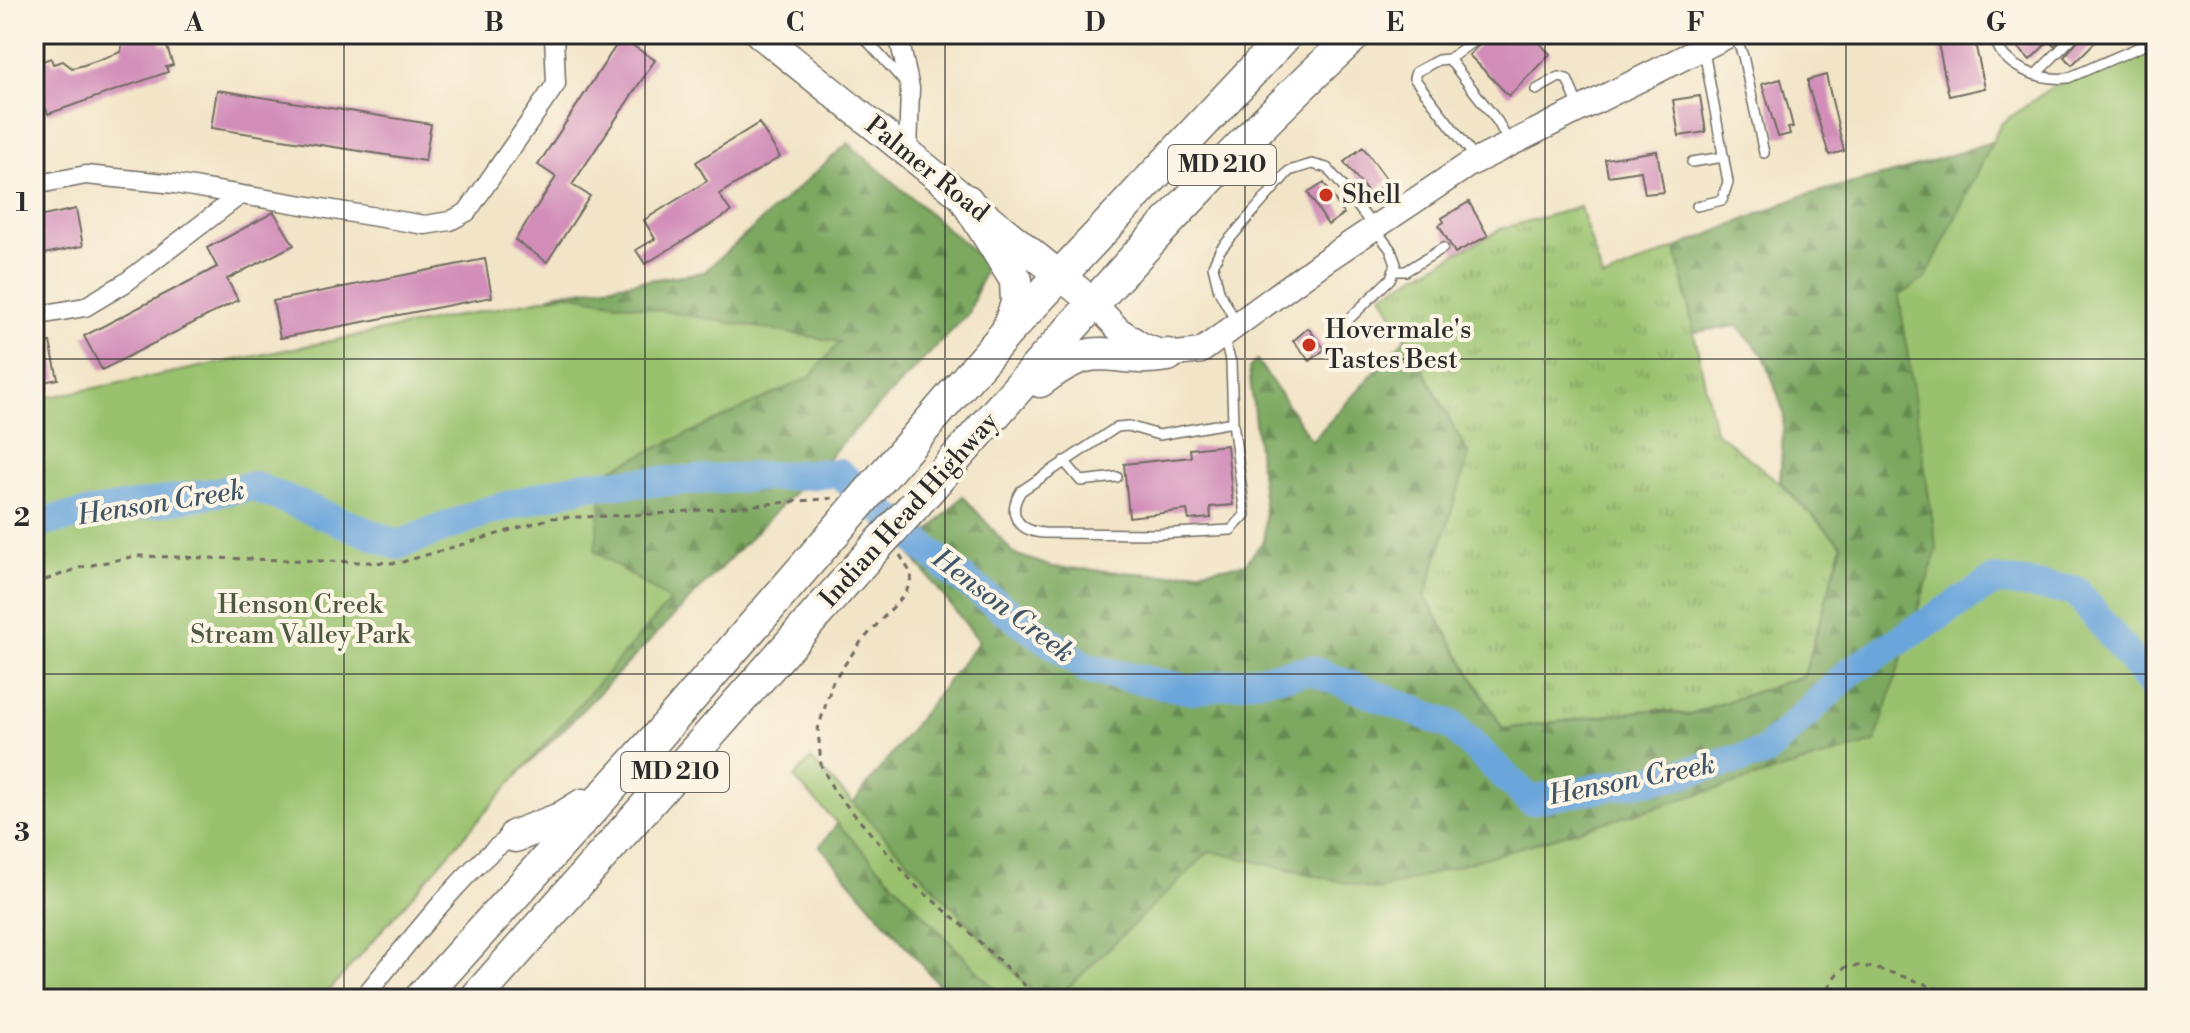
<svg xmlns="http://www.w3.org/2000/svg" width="2190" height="1033" font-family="'Libre Bodoni',serif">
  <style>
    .grass { fill: url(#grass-tufts); stroke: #62764c; stroke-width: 2 }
    .forest { fill: url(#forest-firs); stroke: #536a46; stroke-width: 2 }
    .green { fill: #9ac26e; stroke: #62764c; stroke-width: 2 }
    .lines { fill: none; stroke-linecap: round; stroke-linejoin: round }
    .river { stroke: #6ba6dc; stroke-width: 30 }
    .building { fill: #d28eb9 }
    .lane-casing { stroke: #716c62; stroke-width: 12 }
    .street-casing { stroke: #716c62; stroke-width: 21 }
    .secondary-casing { stroke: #716c62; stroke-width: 27 }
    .primary-casing { stroke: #716c62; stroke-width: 31 }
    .highway-casing { stroke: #716c62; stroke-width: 35 }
    .path { stroke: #716c62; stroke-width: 3; stroke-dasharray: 6 6; stroke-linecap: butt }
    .lane { stroke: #fff; stroke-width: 9 }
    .street { stroke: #fff; stroke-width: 18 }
    .secondary { stroke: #fff; stroke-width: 24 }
    .primary { stroke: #fff; stroke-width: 28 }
    .highway { stroke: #fff; stroke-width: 32 }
    .highway-bridge-casing { stroke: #716c62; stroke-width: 35; stroke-linecap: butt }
    .highway-bridge { stroke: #fff; stroke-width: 32 }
    .grid { fill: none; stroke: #2b2b2b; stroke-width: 2; stroke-opacity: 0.55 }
    .poi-dot { fill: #c8321e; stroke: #fcf5e5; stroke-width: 3 }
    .labels { text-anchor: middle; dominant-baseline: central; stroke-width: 8; stroke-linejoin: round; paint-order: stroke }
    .shield { fill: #fcf5e5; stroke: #6a6863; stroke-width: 2 }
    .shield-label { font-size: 24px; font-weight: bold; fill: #2b2b2b }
    .street-label { font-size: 26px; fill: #2b2b2b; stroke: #fcf5e5 }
    .poi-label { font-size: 26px; fill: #2b2b2b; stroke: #fcf5e5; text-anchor: start }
    .park-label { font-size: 26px; fill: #4c583f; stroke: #fcf5e5 }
    .water-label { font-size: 28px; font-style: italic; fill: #415669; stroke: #fcf5e5 }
    .neatline { fill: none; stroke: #2b2b2b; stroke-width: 3 }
    .grid-label { font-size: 26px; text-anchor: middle; font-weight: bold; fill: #2b2b2b }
  </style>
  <defs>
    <pattern id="grass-tufts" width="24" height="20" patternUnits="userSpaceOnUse" patternTransform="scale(2)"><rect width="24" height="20" fill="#9ac26e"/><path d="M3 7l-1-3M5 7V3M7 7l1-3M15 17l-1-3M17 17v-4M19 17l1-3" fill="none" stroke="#7e9e5b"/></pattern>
    <pattern id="forest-firs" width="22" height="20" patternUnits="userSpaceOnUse" patternTransform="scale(2)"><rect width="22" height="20" fill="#7ba861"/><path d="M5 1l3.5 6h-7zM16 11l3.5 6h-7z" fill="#658950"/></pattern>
  </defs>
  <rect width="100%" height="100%" fill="#fcf5e5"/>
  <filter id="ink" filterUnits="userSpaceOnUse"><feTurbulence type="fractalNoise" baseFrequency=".0125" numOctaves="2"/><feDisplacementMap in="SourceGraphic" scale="16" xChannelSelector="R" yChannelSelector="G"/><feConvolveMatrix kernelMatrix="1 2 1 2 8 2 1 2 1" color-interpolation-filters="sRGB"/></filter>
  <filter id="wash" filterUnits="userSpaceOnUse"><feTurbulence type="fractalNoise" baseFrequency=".006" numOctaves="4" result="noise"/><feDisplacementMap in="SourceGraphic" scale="32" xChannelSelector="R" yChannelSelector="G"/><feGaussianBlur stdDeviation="1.8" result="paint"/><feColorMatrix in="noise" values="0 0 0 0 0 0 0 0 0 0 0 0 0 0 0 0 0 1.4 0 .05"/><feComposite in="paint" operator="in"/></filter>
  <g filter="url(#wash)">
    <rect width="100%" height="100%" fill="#f2e4c7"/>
    <path class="grass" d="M1580 207 1603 279 1676 248 1715 431 1780 483 1842 545 1804 676 1687 715 1657 709 1503 729 1425 597 1468 455 1382 294 1503 228Z"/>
    <path class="forest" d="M1997 140 2156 999H951L820 846 979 641 909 552 963 496 1014 554 1053 567 1163 575 1245 564 1264 540 1265 514 1249 368 1257 360 1312 441 1406 337 1469 455 1425 597 1503 729 1650 710 1687 715 1804 676 1842 545 1780 483 1784 413 1764 356 1737 326 1694 332 1676 248 1802 196 1901 171Z
      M848 143 987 263 969 313 556 737 289 999H34L482 325 558 293 704 272Z"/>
    <path class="green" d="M2150 44 2156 47V999H1056L1210 851 1377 890 1875 742 1937 550 1899 296 1926 278 2001 124 2050 88Z
      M567 294 840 342 810 377 605 472 595 551 670 601 322 999H34V400Z
      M811 759 1040 999H1004L794 778Z"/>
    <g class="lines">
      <path class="river" d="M34 523 253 486 398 545 485 512 585 485 839 473 955 574 1088 669 1193 690 1311 670 1451 725 1530 800 1675 775 1764 753 1851 671 1995 580 2076 591 2156 690"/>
    </g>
    <g id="blocks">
      <path class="building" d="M138 34H157L162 46 166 44 173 65 166 67 168 72 48 114 46 109 39 111 34 96 38 94 34 64 51 58 53 64 63 61 72 68 84 65 121 52 123 40Z
        M1490 34H1531L1550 54 1509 96 1469 55Z
        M1936 34H1973L1985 88 1949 96Z
        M2005 34H2065L2054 46 2049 41 2030 60Z
        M2083 34H2103L2072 65 2064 57Z
        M621 38 655 60 572 185 590 196 547 262 515 240 556 177 538 165Z
        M1826 75 1844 151 1829 155 1808 86V80Z
        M1781 79 1793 127 1788 128 1790 134 1778 137 1762 84Z
        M217 90 431 124 425 161 211 128Z
        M1700 96 1706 132 1679 136 1673 100Z
        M759 123 780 157 719 194 731 212 645 264 636 250 655 239 644 220 707 181 696 162Z
        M1363 147 1388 181 1370 195 1344 162Z
        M1657 151 1664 192 1645 194 1641 171 1608 176 1605 159Z
        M1324 183 1344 214 1328 225 1308 193Z
        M1469 202 1488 236 1455 253 1439 225 1444 222 1442 218Z
        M76 209 83 246 34 256V218Z
        M274 212 294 245 227 279 238 300 102 370 84 336 217 267 207 248Z
        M485 259 492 297 280 338 273 301Z
        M1308 328 1325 349 1310 361 1293 341Z
        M50 342 58 379 34 384V345Z
        M1227 445 1233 505 1210 507 1211 518 1189 520 1187 510 1129 517 1124 464 1191 457 1190 449Z"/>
    </g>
  </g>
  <g filter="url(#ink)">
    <use href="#blocks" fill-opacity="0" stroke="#716c62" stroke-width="2"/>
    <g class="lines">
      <g class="lane-casing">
        <path id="lane" d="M861 34 905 83
          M1735 34 1743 56 1764 153
          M1994 34C1999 66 2038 81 2068 78L2156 40
          M1449 59 1483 34
          M2037 73 2076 34
          M1536 90 1559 77 1567 79 1579 107
          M1477 160 1414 78 1416 72 1438 60 1449 59 1498 122 1509 143
          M1692 162 1724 157
          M1697 206 1722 200 1728 182 1704 51
          M1393 271H1406L1443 248
          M1237 324 1219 291 1213 266 1220 250 1289 171 1312 164 1327 168 1340 183 1391 250 1396 264 1391 278 1344 324
          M1223 337 1231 362 1233 422 1245 515 1231 530 1156 534 1044 533C1018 531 1006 514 1021 491L1117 427 1128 426 1159 435 1233 422
          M1064 461 1081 481 1117 477"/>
      </g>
      <g class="street-casing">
        <path id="street" d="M898 34 910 88 908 154
          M34 185 86 175 175 184 425 225 450 221 467 212 556 84 554 34
          M34 316 85 307 125 283 240 195
          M362 999C392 964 478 850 515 836"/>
      </g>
      <g class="secondary-casing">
        <path id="secondary" d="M1094 303 1118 329 1142 345 1168 355 1201 351 1323 262 1468 165 1731 34"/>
      </g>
      <g class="primary-casing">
        <path id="primary" d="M760 34 1094 303"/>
      </g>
      <g class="highway-casing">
        <path id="highway" d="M967 201 1016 280 1017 303 1008 329
          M1040 381C1100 334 1108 365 1168 355
          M882 477 1007 332 1287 34
          M913 507C1056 345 1197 181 1356 34
          M515 836 560 819 583 805
          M420 999 657 737 846 519
          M475 999 876 547"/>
      </g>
      <path class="path" d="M900 555 912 575 906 593 860 643 833 681 818 729 821 765 834 791 917 887 958 921 1039 999
        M34 584 82 567 136 556 399 563 552 518 657 514 834 498
        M1823 999C1828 989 1833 974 1844 968 1863 957 1942 991 1964 999"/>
      <use href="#lane" class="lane"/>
      <use href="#street" class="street"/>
      <use href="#secondary" class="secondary"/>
      <use href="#primary" class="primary"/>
      <use href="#highway" class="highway"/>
      <g class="highway-bridge-casing">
        <path id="highway-bridge" d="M846 519 882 477
          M876 547 913 507"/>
      </g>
      <use href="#highway-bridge" class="highway-bridge"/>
    </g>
  </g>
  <path class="grid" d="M344 34V999M645 34V999M945 34V999M1245 34V999M1545 34V999M1846 34V999M34 359H2156M34 674H2156"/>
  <g class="poi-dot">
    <circle cx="1326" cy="195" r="8"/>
    <circle cx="1309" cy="345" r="8"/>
  </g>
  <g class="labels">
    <g class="shield">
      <rect x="1168" y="145" width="108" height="40" rx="6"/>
      <rect x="621" y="752" width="108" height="40" rx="6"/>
    </g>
    <g class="shield-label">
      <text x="1222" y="165">MD 210</text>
      <text x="675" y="772">MD 210</text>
    </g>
    <g class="street-label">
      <text transform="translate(927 169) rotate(39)">Palmer Road</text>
      <text transform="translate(909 510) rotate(-48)">Indian Head Highway</text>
    </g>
    <g class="poi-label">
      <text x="1342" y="195">Shell</text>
      <text x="1325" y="330">Hovermale's<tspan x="1325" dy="30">Tastes Best</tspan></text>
    </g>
    <g class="park-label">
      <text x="300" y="605">Henson Creek<tspan x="300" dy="30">Stream Valley Park</tspan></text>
    </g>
    <g class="water-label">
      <text transform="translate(161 503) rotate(-9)">Henson Creek</text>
      <text transform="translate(1003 606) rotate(37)">Henson Creek</text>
      <text transform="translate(1632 780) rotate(-11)">Henson Creek</text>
    </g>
  </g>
  <rect width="2190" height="1033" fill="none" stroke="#fcf5e5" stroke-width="88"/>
  <rect x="44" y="44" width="2102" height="945" class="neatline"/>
  <g class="grid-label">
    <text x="194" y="31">A</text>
    <text x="494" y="31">B</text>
    <text x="795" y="31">C</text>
    <text x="1095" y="31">D</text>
    <text x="1395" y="31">E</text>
    <text x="1696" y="31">F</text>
    <text x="1996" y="31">G</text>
    <text x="22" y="211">1</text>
    <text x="22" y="526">2</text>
    <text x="22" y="841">3</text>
  </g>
</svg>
